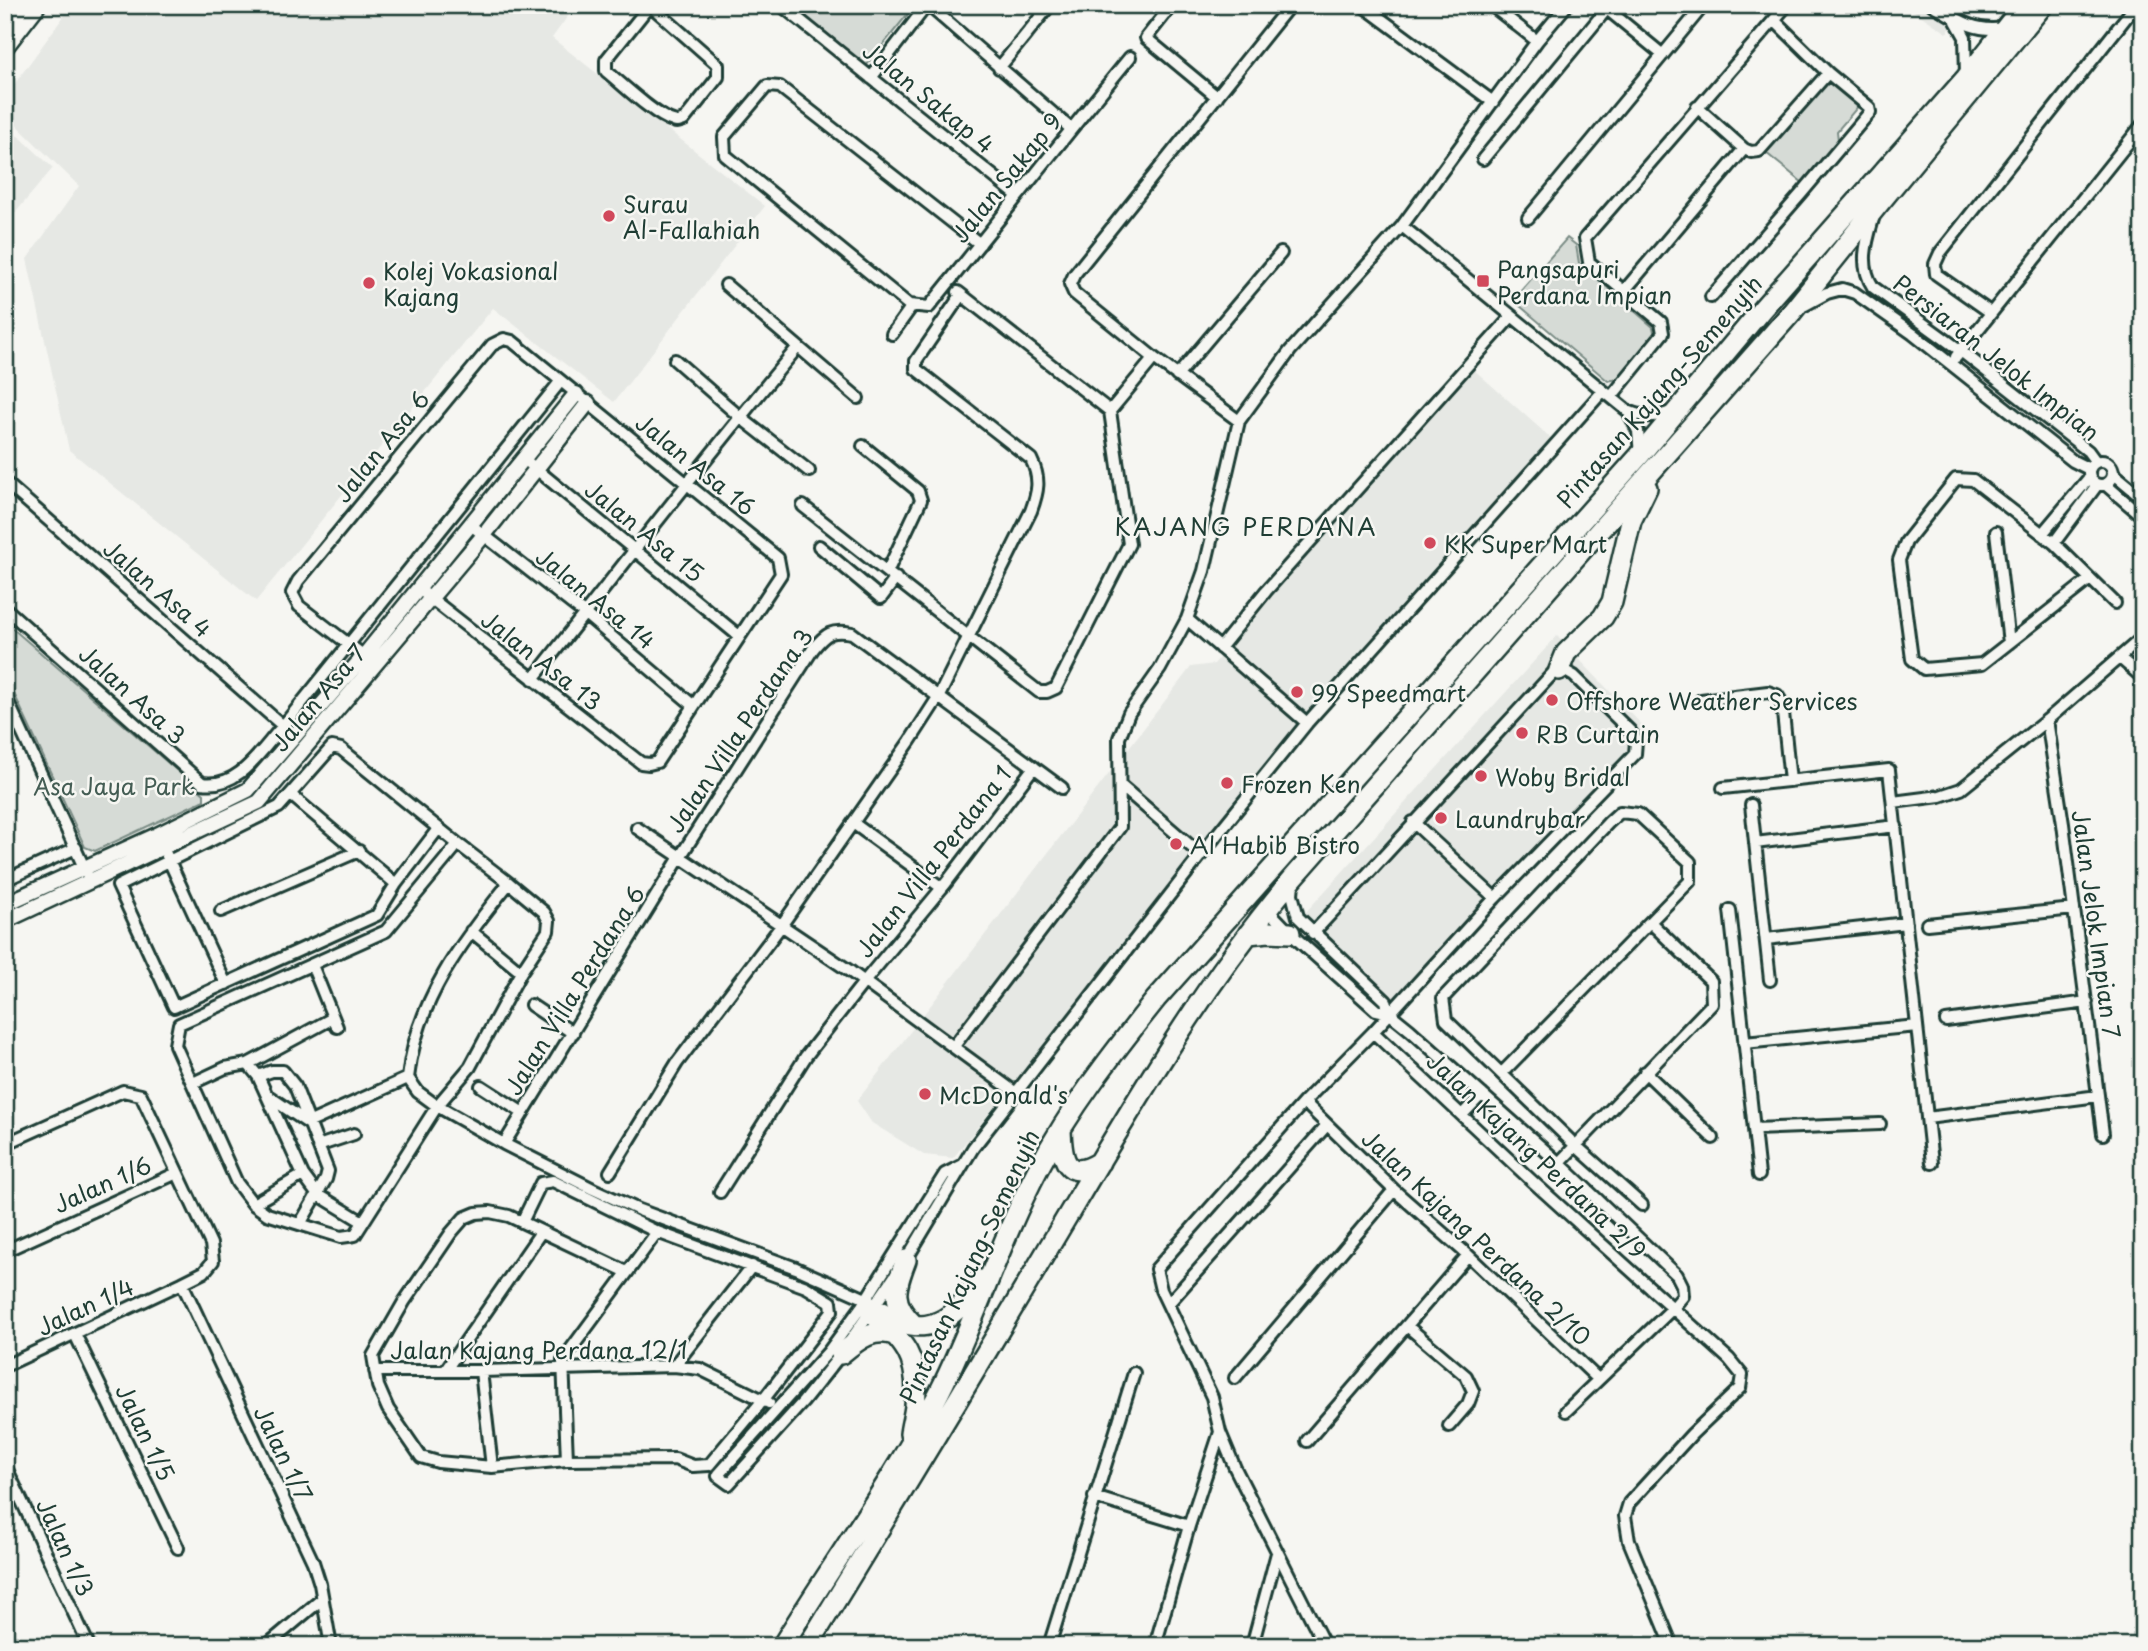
<svg xmlns="http://www.w3.org/2000/svg" width="2148" height="1651" font-family="'Playpen Sans',sans-serif">
  <style>
    .built { fill: #e6e8e4 }
    .green { fill: #d6dbd6; stroke: #7a8c85; stroke-width: 2 }
    .lines { fill: none; stroke-linecap: round; stroke-linejoin: round }
    .minor-casing { stroke: #1f3d34; stroke-width: 16 }
    .tertiary-casing { stroke: #1f3d34; stroke-width: 19 }
    .primary-casing { stroke: #1f3d34; stroke-width: 23 }
    .trunk-casing { stroke: #1f3d34; stroke-width: 24 }
    .minor { stroke: #f6f6f2; stroke-width: 10 }
    .tertiary { stroke: #f6f6f2; stroke-width: 14 }
    .primary { stroke: #f6f6f2; stroke-width: 18 }
    .trunk { stroke: #f6f6f2; stroke-width: 19 }
    .poi-dot { fill: #d1495b; stroke: #f6f6f2; stroke-width: 2.5 }
    .labels { text-anchor: middle; dominant-baseline: central; stroke-width: 5; stroke-linejoin: round; paint-order: stroke }
    .street-label { font-size: 23px; fill: #1f3d34; stroke: #f6f6f2 }
    .poi-label { font-size: 23px; fill: #1f3d34; stroke: #f6f6f2; text-anchor: start }
    .park-label { font-size: 23px; fill: #445d54; stroke: #f6f6f2 }
    .neighbourhood-label { font-size: 24px; letter-spacing: 2px; fill: #1f3d34; stroke: #f6f6f2 }
  </style>
  <rect width="100%" height="100%" fill="#f6f6f2"/>
  <filter id="ink" filterUnits="userSpaceOnUse"><feTurbulence type="fractalNoise" baseFrequency=".0143" numOctaves="2"/><feDisplacementMap in="SourceGraphic" scale="14" xChannelSelector="R" yChannelSelector="G"/><feConvolveMatrix kernelMatrix="1 2 1 2 8 2 1 2 1" color-interpolation-filters="sRGB"/></filter>
  <g filter="url(#ink)">
    <path class="built" d="M72 5H576L552 38 765 206 614 402 493 308 256 601 69 450 27 259 79 186 5 114V97Z
      M1905 5H1966L1947 33Z
      M5 128 21 138 53 168 5 225Z
      M1472 368 1553 440 1299 726 953 1158 924 1155 872 1123 857 1101 1191 667 1214 664 1267 599Z
      M1557 636 1644 727 1641 756 1409 1003 1388 996 1305 913Z"/>
    <path class="green" d="M790 5H915L866 66Z
      M1828 77 1861 103 1837 131 1838 140 1803 183 1765 152Z
      M1567 238 1576 245 1579 263 1653 327 1655 336 1622 378 1608 381 1513 300Z
      M5 622 204 794V800L95 851 85 847 5 674Z"/>
    <g class="lines">
      <g class="minor-casing">
        <path id="minor" d="M650 5 718 65V77L684 120C678 122 678 123 673 121 655 116 621 83 606 71V60Z
          M781 5 1018 196
          M928 5 1071 129
          M1172 5 1146 38 1217 97
          M1362 5 1493 102
          M1491 5 1537 41
          M1933 5C1958 20 1975 33 2004 28
          M1607 9 1663 55
          M1956 21 1965 37 1966 75
          M999 68 1050 5
          M871 78 927 5
          M1697 107 1744 149
          M1483 159 1610 5
          M1528 218 1704 5
          M1873 219C1866 243 1859 265 1873 287L1961 351 2088 451 2096 462
          M1402 226 1628 411C1645 418 1656 418 1673 411
          M980 244 780 87 767 86 724 137 725 155 909 305 929 307C996 224 1062 140 1130 57
          M726 285 858 398
          M1624 291 1744 149 1751 152 1759 151 1828 73
          M1711 297 1801 194 1870 112 1869 107 1828 73 1774 20
          M1805 305 1827 293 1842 289 1855 293 1913 334 2073 461 2089 469
          M1990 312 1936 274 1935 264 1940 253 2136 5
          M892 334 912 306
          M1956 357 2143 124
          M675 360 740 417 809 471
          M1177 376 1281 253
          M1611 397 1663 333 1661 322 1589 262 1585 238 1787 5
          M1110 411 1154 358
          M1628 411 1638 431 1640 455
          M1239 421 1154 358 1074 293 1070 284 1074 275 1290 5
          M863 446 918 491 921 500 887 572
          M524 459 739 636
          M2089 473a12 12 0 1 1 24 0a12 12 0 1 1-24 0Z
          M2113 473 2143 498
          M5 482 283 726
          M2106 485 2143 517
          M803 506 1039 692H1047L1056 688 1129 544 1110 411 958 292
          M471 525 585 614 694 706
          M1996 532 2009 643
          M2042 534 2089 478
          M2054 543 2097 485
          M819 546 881 598 896 578
          M2090 579 1982 664 1924 669 1912 659 1899 560 1906 542 1956 479 1973 480 2054 543 2115 603
          M5 608 202 783C239 789 261 750 283 726L560 382
          M1187 619 1307 723
          M1220 648 1266 591 1511 317
          M364 656 299 606 292 593 298 581 492 345 504 339 512 341 778 558 781 574 657 762 649 764 641 763 419 589
          M2120 658 2143 678
          M533 679C621 568 707 456 797 348
          M5 695 87 874
          M1701 700 1768 692 1777 695 1782 703 1790 781
          M2047 720 2063 824 2103 1134
          M1120 785 1201 855
          M1723 788 1889 770 1932 1163
          M291 795 396 884
          M1893 802 1940 796 1961 789 2047 720 2143 637
          M1751 805 1770 980
          M1413 822 1495 898
          M853 823 942 888
          M637 828 851 972 1016 1093
          M438 829 396 884 377 915 174 1007 118 886 279 807 332 747 341 749 458 844
          M160 841 226 984
          M1755 843 1896 826
          M5 880 76 848
          M509 883 544 912 549 921 548 931 521 972 470 1067 437 1106 355 1235 341 1237 267 1214 253 1204 237 1183 175 1045 179 1024 386 931 458 844 509 883C462 941 416 1001 408 1078L418 1092 437 1106 504 1144 593 1189 639 1210 796 1268 866 1299 874 1305
          M1293 883 1292 894 1298 917 1386 1001 1389 1013
          M1267 909 1290 933 1376 1010 1389 1013 1410 1030 1559 1163 1677 1275 1682 1285 1683 1296 1673 1308 1566 1411
          M1730 910 1759 1175
          M221 911 359 851
          M1927 924 2074 909
          M471 931 521 972
          M1313 933 1555 671 1567 672 1574 676 1630 731 1636 741 1635 754 1495 898 1373 1032 1304 1102 1156 1269 1161 1290 1212 1397 1220 1432 1235 1468 1324 1644
          M1766 939 1906 923
          M312 965 337 1027
          M531 1005 573 1033
          M1946 1021 2087 1002
          M1373 1032 1532 1181 1729 1359 1742 1375 1740 1388 1692 1434 1629 1503 1625 1516 1629 1541 1669 1638
          M1744 1043 1917 1026
          M954 1046 1120 827 1119 738 1129 713 1160 669 1187 619 1204 571 1239 421 1290 351 1402 226 1537 41 1567 5
          M248 1064 333 1018
          M1645 1072 1713 1138
          M1502 1073 1690 881V862L1638 814 1620 812 1609 822 1443 998 1446 1020 1575 1145 1642 1205
          M258 1076 272 1071H283L295 1086 328 1171 326 1179 300 1224
          M193 1083 225 1068 248 1064 258 1076 303 1175 317 1194 363 1222
          M481 1086 523 1113
          M268 1096 308 1123 408 1078
          M1304 1102 1394 1190 1468 1255 1598 1379
          M1462 1115 1482 1094
          M1927 1118 2098 1096
          M1754 1129 1880 1124
          M5 1144 123 1091 141 1095 211 1244 213 1261 204 1272 182 1283 5 1366
          M504 1144 680 857 813 649C826 633 832 629 852 633L1062 788
          M318 1146 354 1134
          M1559 1163 1712 1004 1711 981 1651 923
          M961 1166 945 1174 862 1306 829 1351 719 1474 718 1476 729 1484 803 1402 841 1354 906 1260 973 1148 1211 842 1307 723 1603 391
          M610 1172 677 1063 781 926 910 741 939 696 1031 511C1038 492 1041 479 1031 459L916 369V361L961 295
          M720 1192 806 1056 864 982 946 883 1034 767
          M253 1204 303 1175
          M522 1222 541 1183 553 1181 657 1232 806 1287 831 1302 832 1311 764 1399 709 1465 693 1466 675 1459 567 1460 492 1467 438 1462 421 1457 388 1409 378 1386 373 1356 404 1302 451 1233 464 1218 476 1213 490 1212 509 1216 627 1272
          M5 1251 177 1173
          M182 1283 313 1562 320 1584 331 1646
          M1168 1304 1327 1125
          M1407 1326 1466 1376 1473 1391 1468 1404 1449 1426
          M75 1334 178 1548
          M674 1366 752 1266
          M375 1371H481L674 1366 700 1369 769 1403
          M445 1371 541 1232
          M481 1371 492 1467
          M1235 1378 1394 1190
          M1307 1441 1468 1255
          M567 1460 563 1360 657 1232
          M5 1465 89 1646
          M1094 1497 1189 1526
          M266 1646 322 1599
          M1049 1646 1134 1373
          M1155 1646 1189 1526 1220 1432
          M1252 1646 1277 1553"/>
      </g>
      <g class="tertiary-casing">
        <path id="tertiary" d="M5 904 157 835 248 790 364 656 576 394
          M5 921 259 802 484 535 588 403"/>
      </g>
      <g class="primary-casing">
        <path id="primary" d="M5 20 17 5
          M5 45 36 5"/>
      </g>
      <g class="trunk-casing">
        <path id="trunk" d="M1559 670 1566 653 1603 617 1612 602 1631 521 1647 488
          M1248 934 1269 932 1290 933
          M1061 1130C1062 1158 1065 1183 1100 1162
          M906 1260C895 1289 890 1302 914 1325
          M870 1312C904 1341 920 1357 915 1406 914 1416 911 1424 910 1434
          M883 1312C912 1334 941 1329 964 1302 970 1295 973 1285 981 1280
          M841 1354C858 1340 874 1326 897 1336
          M782 1646C834 1561 893 1481 939 1393 976 1320 1000 1241 1038 1169 1070 1108 1113 1053 1156 999L1640 455 1763 308 1966 78 2024 5
          M808 1646C888 1515 968 1384 1046 1252 1123 1123 1197 991 1294 877L1792 312 1877 206 2043 5"/>
      </g>
      <use href="#minor" class="minor"/>
      <use href="#tertiary" class="tertiary"/>
      <use href="#primary" class="primary"/>
      <use href="#trunk" class="trunk"/>
    </g>
  </g>
  <g class="poi-dot">
    <circle cx="609" cy="216" r="7"/>
    <rect x="1476" y="274" width="14" height="14" rx="3.5"/>
    <circle cx="369" cy="283" r="7"/>
    <circle cx="1430" cy="543" r="7"/>
    <circle cx="1297" cy="692" r="7"/>
    <circle cx="1552" cy="700" r="7"/>
    <circle cx="1522" cy="733" r="7"/>
    <circle cx="1481" cy="776" r="7"/>
    <circle cx="1227" cy="783" r="7"/>
    <circle cx="1441" cy="818" r="7"/>
    <circle cx="1176" cy="844" r="7"/>
    <circle cx="925" cy="1094" r="7"/>
  </g>
  <g class="labels">
    <g class="street-label">
      <text transform="translate(929 97) rotate(39)">Jalan Sakap 4</text>
      <text transform="translate(1006 177) rotate(-51)">Jalan Sakap 9</text>
      <text transform="translate(1997 357) rotate(38)">Persiaran Jelok Impian</text>
      <text transform="translate(1659 391) rotate(-49)">Pintasan Kajang-Semenyih</text>
      <text transform="translate(381 446) rotate(-51)">Jalan Asa 6</text>
      <text transform="translate(696 464) rotate(39)">Jalan Asa 16</text>
      <text transform="translate(645 531) rotate(39)">Jalan Asa 15</text>
      <text transform="translate(158 588) rotate(41)">Jalan Asa 4</text>
      <text transform="translate(596 598) rotate(39)">Jalan Asa 14</text>
      <text transform="translate(542 660) rotate(38)">Jalan Asa 13</text>
      <text transform="translate(133 694) rotate(42)">Jalan Asa 3</text>
      <text transform="translate(318 697) rotate(-50)">Jalan Asa 7</text>
      <text transform="translate(739 730) rotate(-56)">Jalan Villa Perdana 3</text>
      <text transform="translate(933 861) rotate(-52)">Jalan Villa Perdana 1</text>
      <text transform="translate(2097 924) rotate(82)">Jalan Jelok Impian 7</text>
      <text transform="translate(574 990) rotate(-58)">Jalan Villa Perdana 6</text>
      <text transform="translate(1537 1155) rotate(43)">Jalan Kajang Perdana 2/9</text>
      <text transform="translate(102 1184) rotate(-24)">Jalan 1/6</text>
      <text transform="translate(1477 1237) rotate(43)">Jalan Kajang Perdana 2/10</text>
      <text transform="translate(969 1266) rotate(-65)">Pintasan Kajang-Semenyih</text>
      <text transform="translate(85 1306) rotate(-25)">Jalan 1/4</text>
      <text x="539" y="1349">Jalan Kajang Perdana 12/1</text>
      <text transform="translate(146 1432) rotate(64)">Jalan 1/5</text>
      <text transform="translate(284 1453) rotate(64)">Jalan 1/7</text>
      <text transform="translate(66 1547) rotate(65)">Jalan 1/3</text>
    </g>
    <g class="poi-label">
      <text x="623" y="203">Surau<tspan x="623" dy="26">Al-Fallahiah</tspan></text>
      <text x="1497" y="268">Pangsapuri<tspan x="1497" dy="26">Perdana Impian</tspan></text>
      <text x="383" y="270">Kolej Vokasional<tspan x="383" dy="26">Kajang</tspan></text>
      <text x="1444" y="543">KK Super Mart</text>
      <text x="1311" y="692">99 Speedmart</text>
      <text x="1566" y="700">Offshore Weather Services</text>
      <text x="1536" y="733">RB Curtain</text>
      <text x="1495" y="776">Woby Bridal</text>
      <text x="1241" y="783">Frozen Ken</text>
      <text x="1455" y="818">Laundrybar</text>
      <text x="1190" y="844">Al Habib Bistro</text>
      <text x="939" y="1094">McDonald's</text>
    </g>
    <g class="park-label">
      <text x="114" y="785">Asa Jaya Park</text>
    </g>
    <g class="neighbourhood-label">
      <text x="1246" y="526">KAJANG PERDANA</text>
    </g>
  </g>
  <rect width="2148" height="1651" fill="none" stroke="#f6f6f2" stroke-width="28"/>
  <rect x="14" y="14" width="2120" height="1623" fill="none" stroke="#1f3d34" stroke-width="2.5" filter="url(#ink)"/>
</svg>
